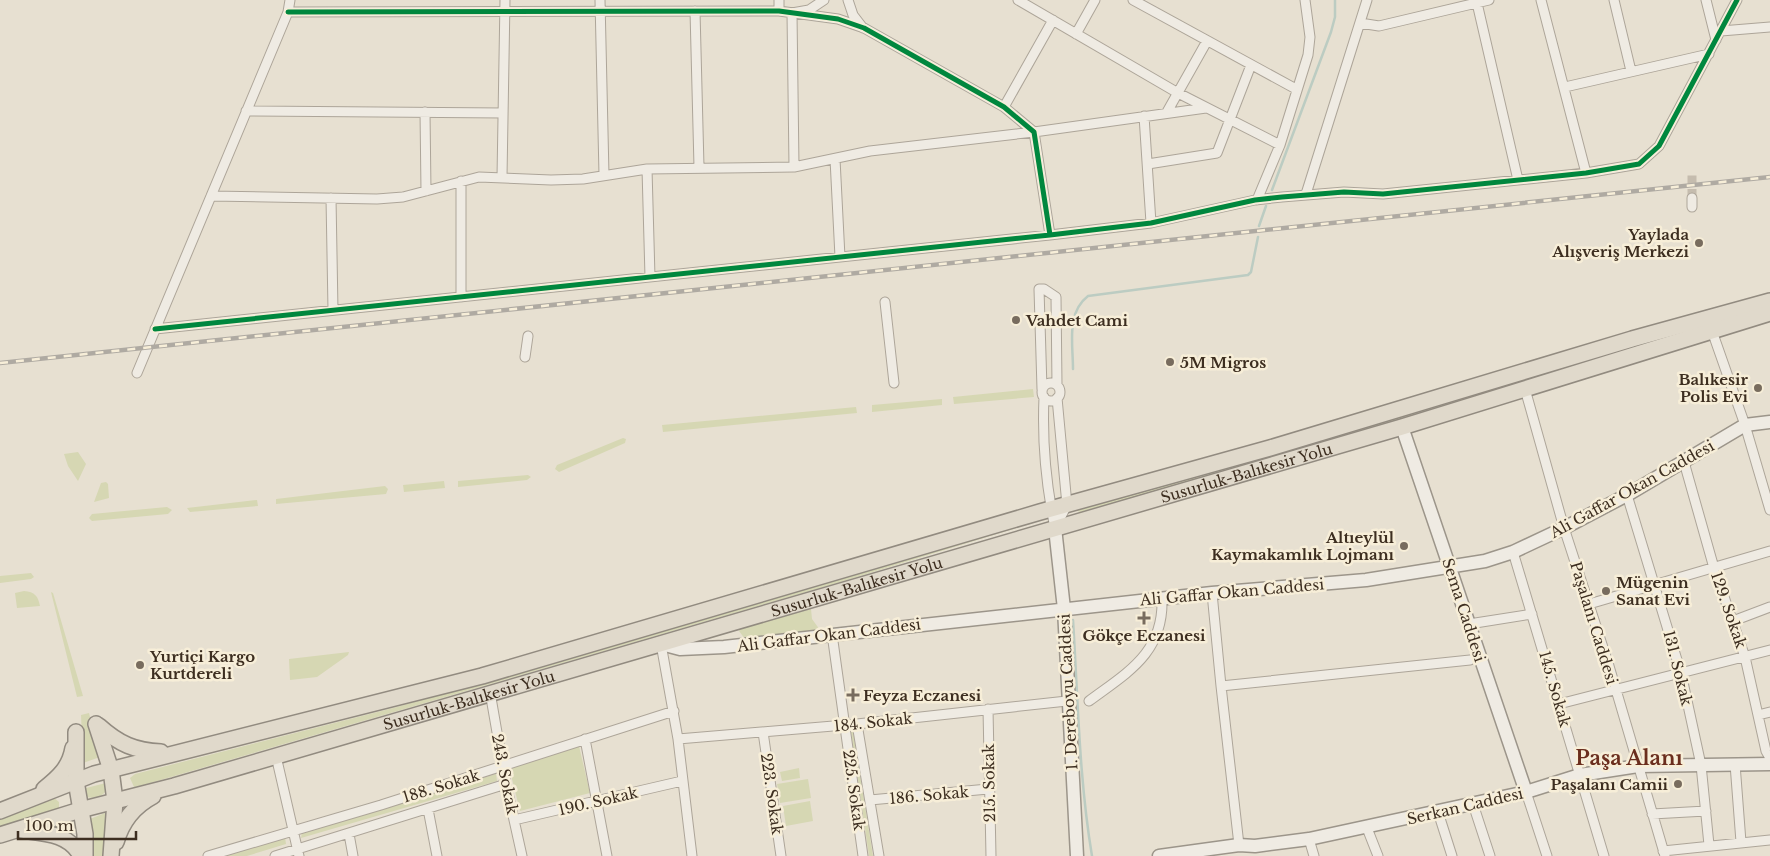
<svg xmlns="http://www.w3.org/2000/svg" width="1770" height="856" font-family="'Libre Baskerville',serif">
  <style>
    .green { fill: #d6d7b3 }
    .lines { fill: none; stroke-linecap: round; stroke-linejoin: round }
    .stream { stroke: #bcccc2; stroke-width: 2.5 }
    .minor-tunnel { stroke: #c5bcae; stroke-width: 9; stroke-dasharray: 9 4.5; stroke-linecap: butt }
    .minor-casing { stroke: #ada599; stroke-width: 11 }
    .secondary-casing { stroke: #9c958a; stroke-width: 15 }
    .trunk-casing { stroke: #928b80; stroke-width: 18 }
    .minor { stroke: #efebe3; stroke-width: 9 }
    .secondary { stroke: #efebe3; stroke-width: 12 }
    .trunk { stroke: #e0d9cb; stroke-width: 15 }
    .rail-casing { stroke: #afaaa2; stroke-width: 4.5 }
    .rail { stroke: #f7eed8; stroke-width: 2.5; stroke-dasharray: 8; stroke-linecap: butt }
    .cycleway-casing { stroke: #f7eed8; stroke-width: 8 }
    .cycleway { stroke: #00873e; stroke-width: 5 }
    .poi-dot { fill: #786c5e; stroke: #f7eed8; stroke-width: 2 }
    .labels { text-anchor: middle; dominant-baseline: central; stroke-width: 5; stroke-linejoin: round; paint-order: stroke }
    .poi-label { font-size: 15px; font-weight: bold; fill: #3d2e20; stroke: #f7eed8; text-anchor: start }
    .street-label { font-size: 15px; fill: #3d2e20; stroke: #f7eed8 }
    .district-label { font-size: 20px; font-weight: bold; fill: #6b2e1e; stroke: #f7eed8 }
  </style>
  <rect width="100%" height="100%" fill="#e7e0d1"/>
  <path class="green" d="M1703 325C1497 392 1289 454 1080 512L1075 510Z
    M1033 389 1034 397 954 404 953 397Z
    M942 399V405L872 412V405Z
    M856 407 857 413 663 432 662 425Z
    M623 438 626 439 625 443 559 472 555 469 557 465Z
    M78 452 86 464 78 481 68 466 64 454Z
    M528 475 531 477 527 480 458 487V481Z
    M444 481 445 488 404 492 403 485Z
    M106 482 108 484 109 498 94 502 101 483Z
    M385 486 388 489 386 494 276 504V499Z
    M257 500 258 506 190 512 187 508Z
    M167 507 172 510 168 514 92 521 89 518 92 514Z
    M1042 520 837 583 140 786 134 787 130 778 135 774 397 707Z
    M31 573 34 577 31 579 0 583V576Z
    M24 591C35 592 38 596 40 606L17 608 15 593Z
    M51 592 53 593 83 696 77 697Z
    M811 609 812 619 820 630 745 639 739 631 741 628Z
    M349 652 348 655 317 677 290 680 289 659Z
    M89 713 100 757 83 763 81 715Z
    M853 731 873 856H869L851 732Z
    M579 746 590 793 520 811 509 767Z
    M799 768 800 778 782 781 780 772Z
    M496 774 497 781 301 838 302 832Z
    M808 779 811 798 780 803 777 784Z
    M106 783 107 789C103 797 94 799 86 797L82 789Z
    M53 797 59 802V811L0 828V820Z
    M810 801 813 821 786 826 783 806Z
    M105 813 106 814 104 856H94L90 819Z
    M285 837 286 844 247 856H222Z"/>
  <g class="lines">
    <path class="stream" d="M1272 190 1331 32 1335 17V0
      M1259 226 1266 206
      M1073 369C1073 343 1066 313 1088 296L1248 275 1251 272 1258 237
      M1073 620C1078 699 1079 778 1092 856"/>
    <path class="minor-tunnel" d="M1692 198V173"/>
    <g class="minor-casing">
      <path id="minor" d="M600 0 604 175
        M848 0 853 15 863 28
        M1018 0 1178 93 1280 145
        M1133 0 1296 89
        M1541 0 1586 173
        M1614 0 1631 71
        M1706 0 1716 40
        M1477 3 1518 180
        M695 11 699 167
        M779 11V0
        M288 12 779 11 838 19 864 28 1004 107 1034 132 1050 235
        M1360 23 1379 26 1489 0
        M1721 31 1770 27
        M1076 34 1095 0
        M1565 87 1709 54
        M1004 107 1053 20
        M246 111 503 113
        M425 112 426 191
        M1167 112 1207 41
        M1144 116 1151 223
        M835 159 840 257
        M1148 164 1217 153 1251 65
        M794 167 792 13 809 10 824 0
        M647 169 650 277
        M502 177 505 0
        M461 181V297
        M1306 194 1367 0
        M211 196 377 199 403 197 479 177 551 180 583 179 647 169 794 167 870 151 1034 132 1206 108
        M331 198 333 310
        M1692 198V207
        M1257 200 1280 145 1308 55 1310 37 1305 0
        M885 302 894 383
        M155 329 1050 235 1151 223 1255 200 1282 197 1344 192 1383 194 1586 173 1639 164 1659 146 1737 0
        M1712 331 1745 425 1770 510
        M525 357 528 336
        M137 373 288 12 290 0
        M1042 392a9 9 0 1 1 18 0a9 9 0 1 1-18 0Z
        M1042 389 1039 289H1044L1056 297 1057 385
        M1525 389 1564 528 1609 666 1665 856
        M1044 397C1042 442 1046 485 1055 528
        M1684 462 1714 568 1745 657 1766 751 1770 758
        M1627 495 1681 673 1701 765 1709 845
        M1055 528 1067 505 1057 398
        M1513 552 1604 856
        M1212 593 1221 686
        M1589 604 1770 551
        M1733 621 1770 607
        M1469 624 1532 614
        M832 634 863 856
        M661 644 678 739 692 856
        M490 692 506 784 522 856
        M1089 701C1128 672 1164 653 1162 598
        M1559 704 1770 650
        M988 709 991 856
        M1758 715 1770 712
        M857 724 879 856
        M763 732 781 856
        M585 739 607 856
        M678 739 857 724 1067 701
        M276 756 299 856
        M1735 764 1741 842
        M1526 792 1547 856
        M870 800 988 789
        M1473 804 1490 856
        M428 809 437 856
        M1438 812 1452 856
        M1652 814 1706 811
        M514 820 682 781
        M1367 828 1378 856
        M349 834 353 856
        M1309 839 1314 856
        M1239 845 1221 686 1470 660
        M1663 851 1770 840
        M208 856 381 805 674 711
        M275 856 506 784"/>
    </g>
    <g class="secondary-casing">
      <path id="secondary" d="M1402 427 1526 792
        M1055 528 1064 609 1077 856
        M661 644 680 649 724 647 1212 593 1366 580 1485 561 1513 552 1564 528 1627 495 1745 425 1770 422
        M1159 856 1239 845 1255 846 1309 839 1526 792 1580 775 1638 766 1770 764"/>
    </g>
    <g class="trunk-casing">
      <g id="trunk">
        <path d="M96 724 111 770 115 801 111 856"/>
        <path d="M99 726C119 744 135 751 161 752"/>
        <path d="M76 732V781L85 834V856"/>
        <path d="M44 789C59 777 70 767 73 748"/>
        <path d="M0 811 94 774 482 676 1040 512 1270 448 1632 339 1770 301"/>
        <path d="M21 830C43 833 69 833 81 856"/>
        <path id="s1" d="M0 835 80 810 174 786 1402 427 1770 313"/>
        <path d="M116 842C122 821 134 806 153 796"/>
      </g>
    </g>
    <use href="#minor" class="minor"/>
    <use href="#secondary" class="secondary"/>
    <use href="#trunk" class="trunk"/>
    <g class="rail-casing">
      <path id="rail" d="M0 363 1770 177"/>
    </g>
    <use href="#rail" class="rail"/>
    <g class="cycleway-casing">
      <path id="cycleway" d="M288 12 779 11 838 19 864 28 1004 107 1034 132 1050 235
        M155 329 1050 235 1151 223 1255 200 1282 197 1344 192 1383 194 1586 173 1639 164 1659 146 1737 0"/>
    </g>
    <use href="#cycleway" class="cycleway"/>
  </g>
  <g class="poi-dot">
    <circle cx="1699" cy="243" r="5"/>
    <circle cx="1016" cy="320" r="5"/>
    <circle cx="1170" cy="362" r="5"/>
    <circle cx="1758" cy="388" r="5"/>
    <circle cx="1404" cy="546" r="5"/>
    <circle cx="1606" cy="591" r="5"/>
    <path d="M1141.5 610.5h5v5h5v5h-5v5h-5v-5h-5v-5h5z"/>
    <circle cx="140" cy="665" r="5"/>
    <path d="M850.5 687.5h5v5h5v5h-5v5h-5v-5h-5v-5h5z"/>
    <circle cx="1678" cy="784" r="5"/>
  </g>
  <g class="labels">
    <g class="poi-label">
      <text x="1689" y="234" text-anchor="end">Yaylada<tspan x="1689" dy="17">Alışveriş Merkezi</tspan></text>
      <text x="1026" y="320">Vahdet Cami</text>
      <text x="1180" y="362">5M Migros</text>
      <text x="1748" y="379" text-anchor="end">Balıkesir<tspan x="1748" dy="17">Polis Evi</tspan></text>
      <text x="1394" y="537" text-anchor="end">Altıeylül<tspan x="1394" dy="17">Kaymakamlık Lojmanı</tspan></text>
      <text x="1616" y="582">Mügenin<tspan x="1616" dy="17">Sanat Evi</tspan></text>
      <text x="1144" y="635" text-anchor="middle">Gökçe Eczanesi</text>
      <text x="150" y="656">Yurtiçi Kargo<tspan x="150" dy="17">Kurtdereli</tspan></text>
      <text x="863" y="695">Feyza Eczanesi</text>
      <text x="1668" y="784" text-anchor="end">Paşalanı Camii</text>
    </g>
    <g class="street-label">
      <text stroke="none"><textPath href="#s1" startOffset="1298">Susurluk-Balıkesir Yolu</textPath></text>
      <text transform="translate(1632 489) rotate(-29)">Ali Gaffar Okan Caddesi</text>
      <text stroke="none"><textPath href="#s1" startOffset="892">Susurluk-Balıkesir Yolu</textPath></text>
      <text transform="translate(1232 592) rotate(-5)">Ali Gaffar Okan Caddesi</text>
      <text transform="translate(1464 610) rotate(72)">Sema Caddesi</text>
      <text transform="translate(1729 610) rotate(71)">129. Sokak</text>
      <text transform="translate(1594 623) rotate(73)">Paşalanı Caddesi</text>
      <text transform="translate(829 635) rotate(-7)">Ali Gaffar Okan Caddesi</text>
      <text transform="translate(1678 668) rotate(76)">131. Sokak</text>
      <text transform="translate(1555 689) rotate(74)">145. Sokak</text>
      <text transform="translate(1068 692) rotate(-93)">1. Dereboyu Caddesi</text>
      <text stroke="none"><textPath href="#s1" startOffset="488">Susurluk-Balıkesir Yolu</textPath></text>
      <text transform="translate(873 722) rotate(-6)">184. Sokak</text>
      <text transform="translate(505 774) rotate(79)">243. Sokak</text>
      <text transform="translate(989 783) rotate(-91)">215. Sokak</text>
      <text transform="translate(441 786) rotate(-17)">188. Sokak</text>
      <text transform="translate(854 790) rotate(82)">225. Sokak</text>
      <text transform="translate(772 794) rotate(82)">223. Sokak</text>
      <text transform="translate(929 795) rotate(-5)">186. Sokak</text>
      <text transform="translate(598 801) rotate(-13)">190. Sokak</text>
      <text transform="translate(1465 806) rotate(-13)">Serkan Caddesi</text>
    </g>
    <g class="district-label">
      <text x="1629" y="758">Paşa Alanı</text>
    </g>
  </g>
  <path d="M18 831v8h118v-8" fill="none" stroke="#3d2e20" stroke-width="2.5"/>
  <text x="25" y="831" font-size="15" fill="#3d2e20" stroke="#f7eed8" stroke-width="4" paint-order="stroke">100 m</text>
</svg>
